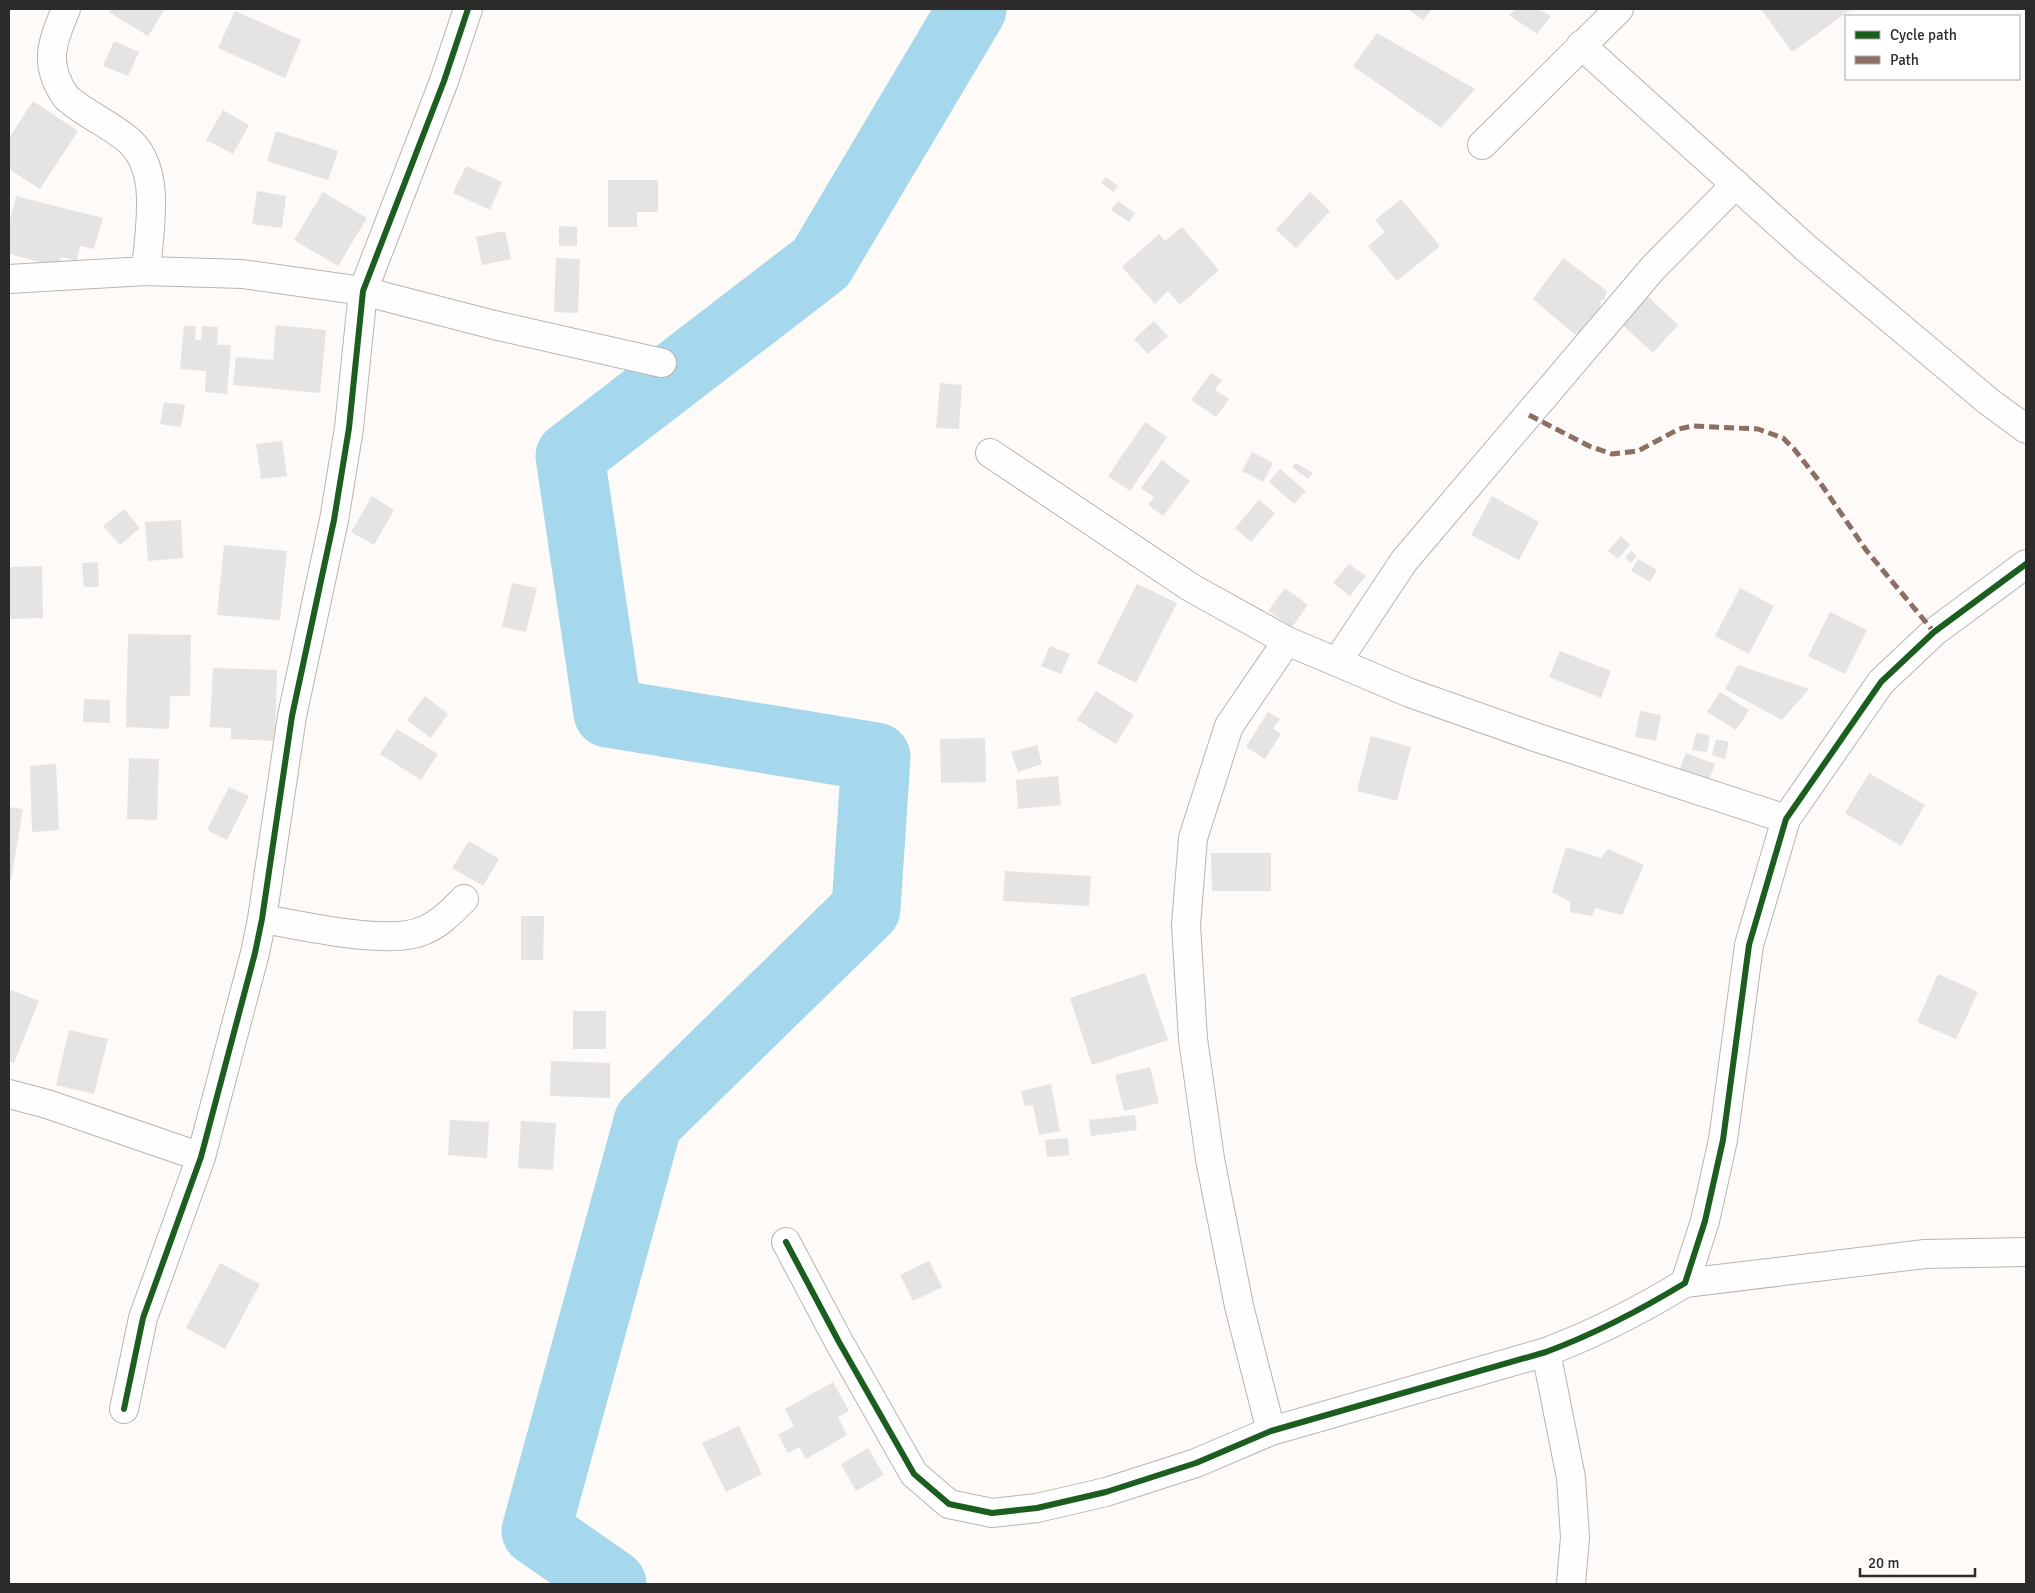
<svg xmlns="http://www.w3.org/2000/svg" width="2035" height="1593" font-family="Signika,sans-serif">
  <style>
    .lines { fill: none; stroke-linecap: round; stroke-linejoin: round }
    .river { stroke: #a5d8ec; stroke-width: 69 }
    .building { fill: #e6e3e3 }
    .minor-casing { stroke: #b7b5b4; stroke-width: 30 }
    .minor { stroke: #fffefe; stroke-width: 28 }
    .quiet { stroke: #8d6e63; stroke-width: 5; stroke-dasharray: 10 5; stroke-linecap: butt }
    .cycleway-casing { stroke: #fff; stroke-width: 9 }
    .cycleway { stroke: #1b5e20; stroke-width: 6 }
  </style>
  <rect width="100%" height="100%" fill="#fdfaf8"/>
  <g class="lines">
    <path class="river" d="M612 1584 536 1531 648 1122 866 909 876 757 608 713 570 456 821 263 972 9"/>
  </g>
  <path class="building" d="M111 9H165L148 36 109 12Z
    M1407 9H1432L1423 20Z
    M1516 9H1538L1551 16 1537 34 1509 15Z
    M1761 9H1852L1792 52Z
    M235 11 301 40 285 78 218 48Z
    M1377 33 1475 89 1441 128 1353 66Z
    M114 41 139 52 128 76 103 66Z
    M33 101 78 131 40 189 9 169V138Z
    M223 110 249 125 233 154 206 140Z
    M276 131 338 151 328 180 267 161Z
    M466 166 502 182 490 210 453 193Z
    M1106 177 1118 186 1113 192 1101 183Z
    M608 180H658V212H637V227H608Z
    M257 191 286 196 282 228 252 224Z
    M323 192 367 218 338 266 294 240Z
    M1310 192 1330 211 1296 248 1276 230Z
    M16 196 103 218 94 249 80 246 77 261 61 257 59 267 9 254V224Z
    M1401 199 1440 246 1397 281 1368 246 1385 232 1375 220Z
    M1118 201 1135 213 1129 222 1111 210Z
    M559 226 577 227V246H559Z
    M1182 227 1219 270 1180 305 1168 291 1155 304 1122 267 1159 234 1165 241Z
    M505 231 511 259 482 265 476 237Z
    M556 258 580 259 578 313 554 312Z
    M1563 258 1607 291 1604 300H1601L1600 307H1605L1580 339 1533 299Z
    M1643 292 1678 325 1653 353 1617 320Z
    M1154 321 1168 336 1148 354 1134 339Z
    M276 325 326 330 320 393 233 385 236 357 273 360Z
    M184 326H196L195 340H201L202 326 218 327 217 345H231L227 394 205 392 206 371 180 369Z
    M1211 373 1222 380 1215 390 1229 399 1216 417 1191 400Z
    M940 383 962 385 959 429 936 428Z
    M164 402 185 405 181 427 160 424Z
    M1145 422 1167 437 1130 491 1108 476Z
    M282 441 287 476 261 479 256 444Z
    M1252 452 1273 463 1263 482 1242 471Z
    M1162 460 1190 481 1163 516 1148 505 1154 497 1141 488Z
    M1296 463 1313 473 1308 479 1292 467Z
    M1280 469 1306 491 1294 504 1269 482Z
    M372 496 394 510 374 545 351 532Z
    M1492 496 1539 522 1519 560 1471 535Z
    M1259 500 1275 513 1251 542 1235 528Z
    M124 509 140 528 120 545 103 526Z
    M181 520 183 558 148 561 145 522Z
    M1621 536 1630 545 1618 559 1608 551Z
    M224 545 287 551 280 620 217 615Z
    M1632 550 1637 557 1630 563 1625 557Z
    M1638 559 1657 570 1650 582 1631 571Z
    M98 562 99 587H84L82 563Z
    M1349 564 1366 576 1350 596 1333 583Z
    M42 566 43 618 9 619V567Z
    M512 583 537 588 526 632 502 627Z
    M1137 584 1177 603 1136 683 1097 663Z
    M1285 588 1308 605 1292 627 1268 611Z
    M1740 588 1774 606 1749 654 1715 636Z
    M1830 612 1867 630 1845 674 1808 656Z
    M128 634 191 635 190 696H170L169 729 126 727Z
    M1050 646 1070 654 1061 674 1041 666Z
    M1560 651 1611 671 1601 698 1549 677Z
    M1738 665 1809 689 1782 720 1725 689Z
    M213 668 277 670 275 741 231 739V728L210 727Z
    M1096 691 1134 715 1116 744 1077 720Z
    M1720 692 1749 710 1736 730 1707 712Z
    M425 696 448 714 431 738 407 720Z
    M84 699 110 700V723L83 722Z
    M1640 711 1661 715 1656 741 1635 737Z
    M1268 712 1280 719 1273 729 1281 734 1265 759 1246 747Z
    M397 729 438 754 421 780 380 754Z
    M1696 733 1710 735 1707 752 1692 750Z
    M1371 736 1411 747 1397 801 1357 791Z
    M985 738 986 782 941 783 940 739Z
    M1716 739 1729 742 1725 759 1712 755Z
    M1037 745 1042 764 1018 772 1011 752Z
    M1686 753 1715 764 1708 782 1679 771Z
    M129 758 159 759 157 820 127 819Z
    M56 764 59 830 32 832 30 766Z
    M1869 773 1925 805 1901 846 1845 813Z
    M1058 776 1061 805 1018 809 1016 780Z
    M229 787 249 796 227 840 207 830Z
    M9 807 23 809 11 880H9Z
    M469 841 499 859 483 886 452 868Z
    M1566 847 1601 858 1608 849 1644 865 1622 915 1595 908 1592 916 1570 912V902L1552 892Z
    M1211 853H1271V891H1212Z
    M1005 871 1091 876 1089 906 1003 901Z
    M521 916H544L543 960H521Z
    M1145 973 1168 1040 1092 1065 1070 998Z
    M1938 974 1978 992 1956 1039 1917 1022Z
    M9 989 39 1001 14 1063 9 1061Z
    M573 1011H606V1049H573Z
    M69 1030 108 1039 94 1094 56 1085Z
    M551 1061 610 1063V1098L550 1096Z
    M1150 1067 1159 1103 1124 1111 1115 1075Z
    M1051 1084 1060 1131 1039 1135 1033 1105 1025 1106 1021 1091Z
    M1135 1115 1137 1130 1091 1136 1089 1120Z
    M450 1120 489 1122 487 1158 448 1155Z
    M521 1121 556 1123 553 1170 518 1168Z
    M1068 1138 1069 1155 1047 1157 1045 1140Z
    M929 1261 942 1287 913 1301 900 1275Z
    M220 1263 260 1284 225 1349 186 1328Z
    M833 1382 849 1411 838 1417 847 1435 806 1459 799 1447 788 1453 778 1435 794 1426 785 1409Z
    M739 1426 762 1474 726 1492 702 1443Z
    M868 1448 884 1475 856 1491 841 1464Z"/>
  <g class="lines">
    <g class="minor-casing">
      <path id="minor" d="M66 9C52 43 43 64 66 97 83 113 108 123 127 139 163 168 149 229 146 271
        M1581 45 1806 248 1988 401 2026 429
        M1482 145 1619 9
        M9 279 146 271 242 274 363 291 494 325 662 363
        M990 453 1190 587 1287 641 1410 693 1538 738 1786 819
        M1337 662 1404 561 1653 268 1736 184
        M262 919C302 925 389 947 425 930 441 923 452 911 464 899
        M9 1094 47 1104 201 1157
        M786 1242 839 1342 914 1474 949 1504 992 1513 1037 1508 1106 1492 1196 1463 1271 1431 1546 1352C1597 1333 1639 1311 1685 1283L1705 1221 1723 1140 1749 945 1786 819 1881 682 1934 632 2026 564
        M1685 1283 1925 1254 2026 1252
        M1546 1352 1571 1478 1575 1537 1571 1584
        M124 1409 143 1318 201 1157 255 953 262 919 292 716 334 520 349 428 363 291 444 81 468 9
        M1271 1431 1239 1306 1210 1159 1193 1039 1186 925 1193 838 1229 726 1287 641"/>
    </g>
    <use href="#minor" class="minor"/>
    <path class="quiet" d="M1529 415 1589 446 1612 454 1638 451 1679 429 1693 426 1758 429 1783 438 1794 449 1819 481 1866 550 1934 632"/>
    <g class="cycleway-casing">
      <path id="cycleway" d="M786 1242 839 1342 914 1474 949 1504 992 1513 1037 1508 1106 1492 1196 1463 1271 1431 1546 1352C1597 1333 1639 1311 1685 1283L1705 1221 1723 1140 1749 945 1786 819 1881 682 1934 632 2026 564
        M124 1409 143 1318 201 1157 255 953 262 919 292 716 334 520 349 428 363 291 444 81 468 9"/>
    </g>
    <use href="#cycleway" class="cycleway"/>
  </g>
  <rect width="2035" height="1593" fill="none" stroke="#2d2b2a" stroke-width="20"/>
  <rect x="1845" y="15" width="175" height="65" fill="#ffffff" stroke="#abaaaa"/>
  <rect x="1855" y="31" width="25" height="8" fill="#1b5e20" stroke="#abaaaa"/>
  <text x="1890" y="40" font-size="15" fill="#2d2b2a">Cycle path</text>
  <rect x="1855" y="56" width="25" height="8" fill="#8d6e63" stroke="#abaaaa"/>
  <text x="1890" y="65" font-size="15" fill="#2d2b2a">Path</text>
  <path d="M1860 1568v8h115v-8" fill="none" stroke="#2d2b2a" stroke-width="2.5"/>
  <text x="1868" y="1568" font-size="15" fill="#2d2b2a" stroke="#ffffff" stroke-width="4" paint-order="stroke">20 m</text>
</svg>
